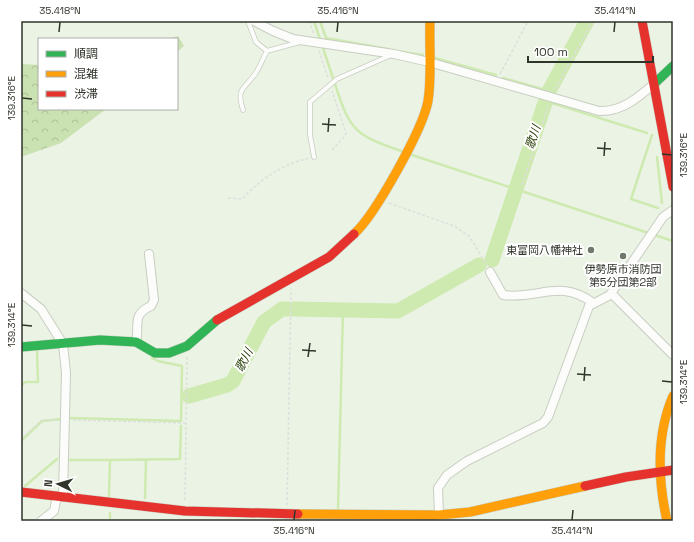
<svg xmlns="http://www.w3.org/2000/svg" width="694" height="542" font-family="'Space Grotesk','Noto Sans JP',sans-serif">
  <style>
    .forest { fill: url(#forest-crowns) }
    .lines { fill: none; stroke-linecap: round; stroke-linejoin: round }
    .stream { stroke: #ceeab0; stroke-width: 2.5 }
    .river { stroke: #ceeab0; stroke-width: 15 }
    .lane-casing { stroke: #c8cec2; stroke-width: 5.5 }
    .street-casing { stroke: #c8cec2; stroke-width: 10 }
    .fast-casing { stroke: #c8cec2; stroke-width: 10 }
    .slow-casing { stroke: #c8cec2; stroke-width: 10 }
    .jam-casing { stroke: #c8cec2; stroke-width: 10 }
    .path { stroke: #dddfdc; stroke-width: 1.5; stroke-dasharray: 3 2; stroke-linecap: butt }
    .lane { stroke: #fcfdfb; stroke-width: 4 }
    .street { stroke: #fcfdfb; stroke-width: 8 }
    .fast { stroke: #30b455; stroke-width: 9 }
    .slow { stroke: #ff9f0a; stroke-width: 9 }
    .jam { stroke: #e5322d; stroke-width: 9 }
    .ticks { fill: none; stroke: #30352b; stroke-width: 1.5 }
    .poi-dot { fill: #71786c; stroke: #fff; stroke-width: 1.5 }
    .labels { text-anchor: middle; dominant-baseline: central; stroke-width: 4; stroke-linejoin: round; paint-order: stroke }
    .poi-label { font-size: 11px; fill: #30352b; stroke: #fff; text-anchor: end }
    .water-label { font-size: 12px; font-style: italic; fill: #283d06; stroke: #fff }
    .neatline { fill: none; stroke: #30352b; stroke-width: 1.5 }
    .ticks-label { font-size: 10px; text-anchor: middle; fill: #30352b }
  </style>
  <defs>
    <pattern id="forest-crowns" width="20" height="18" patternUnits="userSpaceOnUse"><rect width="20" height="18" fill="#cae1b1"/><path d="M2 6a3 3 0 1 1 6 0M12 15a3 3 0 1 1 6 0" fill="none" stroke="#aec298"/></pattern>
  </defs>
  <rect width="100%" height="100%" fill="#ebf3e4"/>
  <path class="forest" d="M178 36 184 46 177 52V39H169Z
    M21 62 23 64 39 65V109H106L61 143 21 157Z"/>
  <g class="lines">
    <path class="stream" d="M314 21 333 78
      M320 21 326 38 388 49
      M397 51 423 55
      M435 58 496 75
      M503 78 549 91
      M335 84C350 131 355 135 401 151
      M552 103 647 133
      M652 135 631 199 658 208
      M409 154 673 241
      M657 157 662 203
      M21 386 25 382H38L37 350
      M21 441 42 421 72 418 181 421 182 366 158 361 152 358
      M69 460H110
      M25 486 57 459
      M109 496 110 460 180 459 181 426
      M145 498 146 460
      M338 508 343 310
      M110 521V513"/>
    <path class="river" d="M492 260 549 91 587 21
      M292 309 398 311 479 265
      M189 396 227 385 233 381 264 322 282 309H288"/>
    <g class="lane-casing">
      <path id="lane" d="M248 21 256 42 267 51
        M243 110C236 87 244 90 255 74 260 67 263 58 267 51L300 42
        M314 157 310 135V102L337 79 391 55"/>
    </g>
    <g class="street-casing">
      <path id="street" d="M254 21 273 31 293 39 394 54 429 62 599 111C622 112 639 97 655 83
        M490 272 503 295C538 300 560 278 593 303
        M21 293 41 309 63 344 66 373 63 497
        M611 293 673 355
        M136 342C140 325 131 315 151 306L154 300 149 254
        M41 521 54 511 57 496
        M441 521 439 515 438 488 447 475 467 461 543 423 548 417 589 306 610 295 663 217 673 210"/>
    </g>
    <g class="fast-casing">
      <path id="fast" d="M655 83 673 66
        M21 347 100 340 136 342 155 353H169L187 346 217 320"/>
    </g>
    <g class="slow-casing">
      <path id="slow" d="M354 234C375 215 423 129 428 101 432 77 429 46 430 21
        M298 514 439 515 470 512 585 486
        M667 521C658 480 656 435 673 396"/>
    </g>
    <g class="jam-casing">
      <path id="jam" d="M642 21 673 187
        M217 320 329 257 354 234
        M585 486 626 477 673 470
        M21 492 185 511 298 514"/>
    </g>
    <path class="path" d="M309 21 314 34
      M319 51 328 78
      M500 74 528 21
      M555 89 593 21
      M332 150 345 136 346 133 332 91
      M522 185 549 104
      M228 198 242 199C262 178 281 165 309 158
      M389 203 454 226 469 236 487 265
      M73 420 185 423
      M21 439 42 420H57
      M185 500 187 356
      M287 505 291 289"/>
    <use href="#lane" class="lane"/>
    <use href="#street" class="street"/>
    <use href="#fast" class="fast"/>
    <use href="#slow" class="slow"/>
    <use href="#jam" class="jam"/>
  </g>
  <path class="ticks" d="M59 32 60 22M337 32 338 22M614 32 615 22M22 98 32 99M322 124 336 125M328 132 329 118M597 148 611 149M662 154 672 155M604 156 605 142M22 325 32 326M302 350 316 351M308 357 310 343M577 374 591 375M584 381 585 367M662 381 672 382M294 520 295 510M572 520 573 510"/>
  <g class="poi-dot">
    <circle cx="591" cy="250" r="4"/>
    <circle cx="623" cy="256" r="4"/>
  </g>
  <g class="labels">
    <g class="poi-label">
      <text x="583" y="250">東富岡八幡神社</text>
      <text x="623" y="269" text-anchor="middle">伊勢原市消防団<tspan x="623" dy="13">第5分団第2部</tspan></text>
    </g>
    <g class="water-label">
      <text transform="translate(533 137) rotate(-71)">歌川</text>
      <text transform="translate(244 360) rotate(-62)">歌川</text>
    </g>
  </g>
  <rect width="694" height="542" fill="none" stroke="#ffffff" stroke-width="44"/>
  <rect x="38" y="38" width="140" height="72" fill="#ffffff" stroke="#acaeaa"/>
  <rect x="46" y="51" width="20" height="6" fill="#30b455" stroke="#acaeaa"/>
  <text x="74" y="58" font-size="12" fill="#30352b">順調</text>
  <rect x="46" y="71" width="20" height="6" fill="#ff9f0a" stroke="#acaeaa"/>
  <text x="74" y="78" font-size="12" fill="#30352b">混雑</text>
  <rect x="46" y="91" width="20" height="6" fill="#e5322d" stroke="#acaeaa"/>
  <text x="74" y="98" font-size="12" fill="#30352b">渋滞</text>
  <g transform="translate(58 484) rotate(275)" stroke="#ffffff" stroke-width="3" paint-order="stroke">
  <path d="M0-3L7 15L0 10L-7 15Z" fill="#30352b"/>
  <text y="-6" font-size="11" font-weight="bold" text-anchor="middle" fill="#30352b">N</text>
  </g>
  <path d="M528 56v6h125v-6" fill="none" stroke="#30352b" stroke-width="2"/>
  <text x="534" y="56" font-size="12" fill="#30352b" stroke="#ffffff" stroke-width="3" paint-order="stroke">100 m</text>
  <rect x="22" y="22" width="650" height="498" class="neatline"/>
  <g class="ticks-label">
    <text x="60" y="14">35.418°N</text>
    <text x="338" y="14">35.416°N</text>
    <text x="615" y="14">35.414°N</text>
    <text transform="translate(11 98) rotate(-90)" y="4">139.316°E</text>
    <text transform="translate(683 155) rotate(-90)" y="4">139.316°E</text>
    <text transform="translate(11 325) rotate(-90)" y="4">139.314°E</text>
    <text transform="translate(683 382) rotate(-90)" y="4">139.314°E</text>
    <text x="294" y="534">35.416°N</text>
    <text x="572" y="534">35.414°N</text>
  </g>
</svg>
